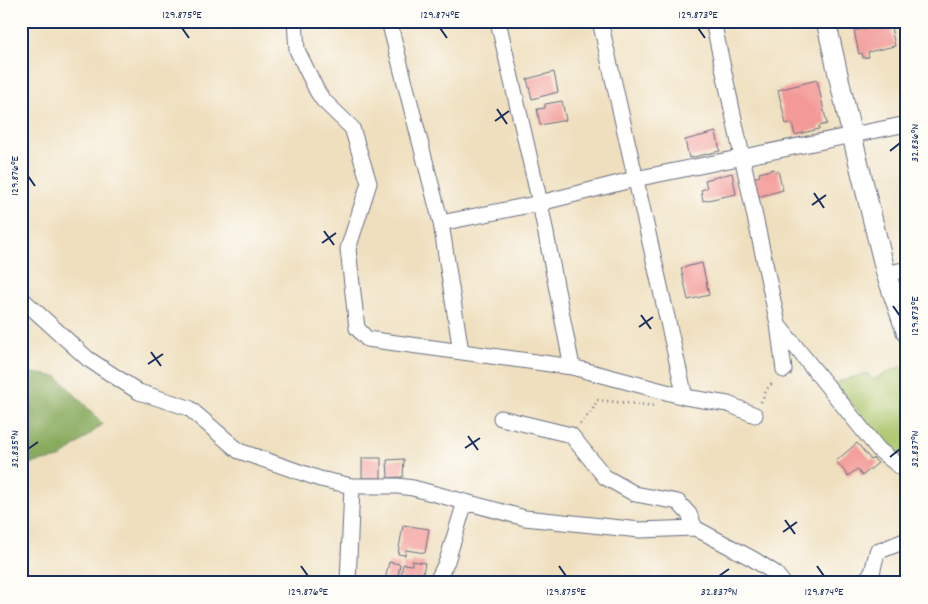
<svg xmlns="http://www.w3.org/2000/svg" width="928" height="604" font-family="Dekko,sans-serif">
  <style>
    .green { fill: #abc469; stroke: #637a64 }
    .forest { fill: #88aa5d; stroke: #526c5e }
    .building { fill: #f39a97 }
    .lines { fill: none; stroke-linecap: round; stroke-linejoin: round }
    .minor-casing { stroke: #656d80; stroke-width: 17 }
    .tertiary-casing { stroke: #656d80; stroke-width: 21 }
    .path { stroke: #656d80; stroke-width: 2.5; stroke-dasharray: 1 4; stroke-linecap: butt }
    .minor { stroke: #fff; stroke-width: 15 }
    .tertiary { stroke: #fff; stroke-width: 19 }
    .ticks { fill: none; stroke: #1b2f5e; stroke-width: 2 }
    .neatline { fill: none; stroke: #1b2f5e; stroke-width: 2 }
    .ticks-label { font-size: 12px; text-anchor: middle; fill: #1b2f5e }
  </style>
  <rect width="100%" height="100%" fill="#fdfcf7"/>
  <filter id="ink" filterUnits="userSpaceOnUse"><feTurbulence type="fractalNoise" baseFrequency=".02" numOctaves="2"/><feDisplacementMap in="SourceGraphic" scale="10" xChannelSelector="R" yChannelSelector="G"/><feConvolveMatrix kernelMatrix="1 2 1 2 8 2 1 2 1" color-interpolation-filters="sRGB"/></filter>
  <filter id="wash" filterUnits="userSpaceOnUse"><feTurbulence type="fractalNoise" baseFrequency=".0096" numOctaves="4" result="noise"/><feDisplacementMap in="SourceGraphic" scale="20" xChannelSelector="R" yChannelSelector="G"/><feGaussianBlur stdDeviation="1.12" result="paint"/><feColorMatrix in="noise" values="0 0 0 0 0 0 0 0 0 0 0 0 0 0 0 0 0 1.4 0 .05"/><feComposite in="paint" operator="in"/></filter>
  <g filter="url(#wash)">
    <rect width="100%" height="100%" fill="#efdfbe"/>
    <path class="green" d="M901 366 907 378V459L887 446 835 383 867 373 872 380Z"/>
    <path class="forest" d="M21 371 58 377 103 424 60 458 21 465Z"/>
    <g id="blocks">
      <path class="building" d="M890 23 895 46 868 52 869 57 863 58 862 53 859 54 854 31Z
        M554 72 558 92 532 99 527 79Z
        M817 80 827 124 819 126V129L795 135 792 123 786 124 778 90Z
        M562 101 566 120 540 125 537 109 545 108V104Z
        M716 132 720 151 689 158 685 140Z
        M774 169 775 172 778 171 783 190 758 197 753 178 760 176 759 173Z
        M732 173 736 194 703 201 701 190 707 188 705 180Z
        M702 263 709 295 688 300 681 268Z
        M857 443 871 460 873 458 878 463 862 476 857 469 848 476 836 461Z
        M362 458H381V478H362Z
        M404 459 403 477 388 478 387 460Z
        M403 525 429 529 425 553 406 550 405 555 398 554Z
        M412 561 425 563 421 583H400L403 564 412 565Z
        M389 562 400 564 397 583H366L367 577 385 580Z"/>
    </g>
  </g>
  <g filter="url(#ink)">
    <use href="#blocks" fill-opacity="0" stroke="#656d80" stroke-width="1"/>
    <g class="lines">
      <g class="minor-casing">
        <path id="minor" d="M295 21 297 50 317 91 323 100 352 128 369 183 348 249 357 328 367 339 572 367 685 397 728 404 755 415
          M389 21 441 223 461 352
          M498 21 540 203 572 367
          M600 21 685 397
          M713 21 778 324 784 370
          M441 223 540 203 635 179 907 124
          M886 274 907 269
          M21 298 88 359 139 392 189 408 239 451 320 479 352 486H398L413 488 525 518 640 530 695 528 753 559 775 573 783 583
          M778 325 879 450 907 472
          M501 418 571 435 605 477 635 494 678 502 689 514 695 528
          M348 583 352 486
          M436 583 447 561 465 502
          M862 583 872 573 877 552 907 540"/>
      </g>
      <g class="tertiary-casing">
        <path id="tertiary" d="M826 21 852 136 886 274 907 334"/>
      </g>
      <path class="path" d="M761 402 767 389 774 381
        M580 424 592 411 597 400 656 406"/>
      <use href="#minor" class="minor"/>
      <use href="#tertiary" class="tertiary"/>
    </g>
  </g>
  <path class="ticks" d="M182 28 189 38M440 28 447 38M698 28 705 38M497 109 507 124M495 121 509 111M890 151 900 143M28 176 35 186M814 193 824 208M812 205 826 195M324 231 334 245M322 243 336 233M893 306 900 316M641 315 651 329M639 327 653 317M151 352 161 366M148 364 163 354M468 436 478 450M465 448 480 438M28 449 38 442M890 457 900 449M785 520 795 534M783 532 797 522M301 566 308 576M559 566 566 576M817 566 824 576M719 576 729 569"/>
  <rect width="928" height="604" fill="none" stroke="#fdfcf7" stroke-width="55"/>
  <rect x="28" y="28" width="872" height="548" class="neatline"/>
  <g class="ticks-label">
    <text x="182" y="18">129.875°E</text>
    <text x="440" y="18">129.874°E</text>
    <text x="698" y="18">129.873°E</text>
    <text transform="translate(914 143) rotate(-90)" y="4">32.836°N</text>
    <text transform="translate(14 176) rotate(-90)" y="4">129.876°E</text>
    <text transform="translate(914 316) rotate(-90)" y="4">129.873°E</text>
    <text transform="translate(14 449) rotate(-90)" y="4">32.835°N</text>
    <text transform="translate(914 449) rotate(-90)" y="4">32.837°N</text>
    <text x="308" y="595">129.876°E</text>
    <text x="566" y="595">129.875°E</text>
    <text x="719" y="595">32.837°N</text>
    <text x="824" y="595">129.874°E</text>
  </g>
</svg>
